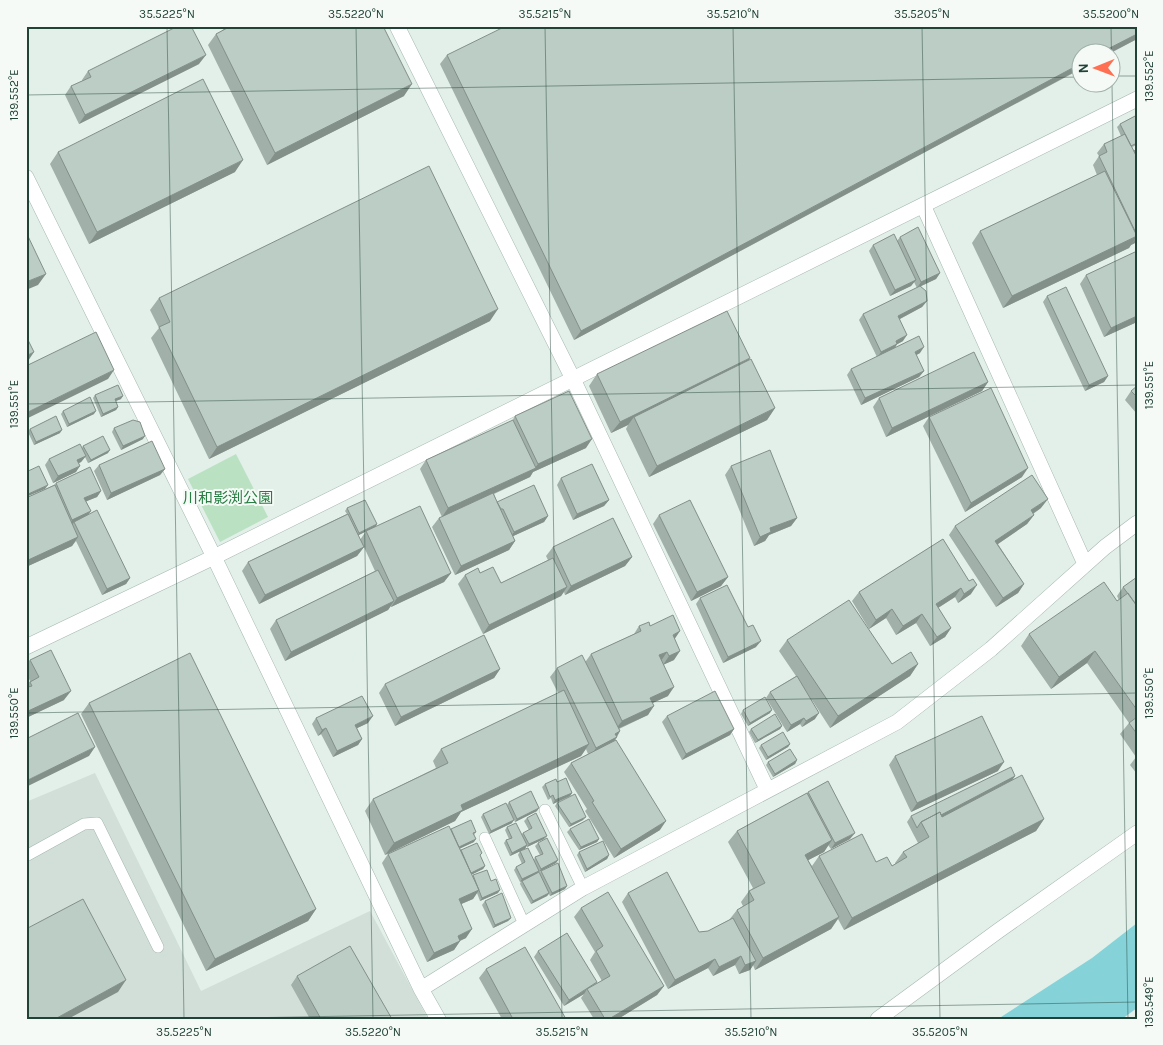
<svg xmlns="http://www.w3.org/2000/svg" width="1163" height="1045" font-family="Karla,'Noto Sans JP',sans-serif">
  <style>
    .built { fill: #d1dfd8 }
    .green { fill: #bae2c2 }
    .water { fill: #86d2d9 }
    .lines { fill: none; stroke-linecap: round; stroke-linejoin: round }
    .service-casing { stroke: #a5b8b0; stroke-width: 12 }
    .minor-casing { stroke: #a5b8b0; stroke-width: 16 }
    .service { stroke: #fff; stroke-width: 11 }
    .minor { stroke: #fff; stroke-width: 15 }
    .wall { fill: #a1b0a9; fill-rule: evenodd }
    .shaded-wall { fill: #839089 }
    .building { fill: #bbcdc4; stroke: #839089 }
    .ticks { fill: none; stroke: #214237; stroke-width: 1; stroke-opacity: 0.45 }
    .labels { text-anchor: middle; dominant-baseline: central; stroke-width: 4; stroke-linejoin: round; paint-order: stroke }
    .park-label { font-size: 15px; fill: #267e42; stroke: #f5faf7 }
    .neatline { fill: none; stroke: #214237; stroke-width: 2 }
    .ticks-label { font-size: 12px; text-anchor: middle; fill: #214237 }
  </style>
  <rect width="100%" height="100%" fill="#e3efe9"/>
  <path class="built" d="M95 773 201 991 370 911 428 1019H26V802Z"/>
  <path class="green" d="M236 454 268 517 220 542 188 479Z"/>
  <path class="water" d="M1137 923V1008L1122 1019H998L1092 958Z"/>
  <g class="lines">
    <g class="service-casing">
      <path id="service" d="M545 810 583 888
        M485 838 524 924
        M26 856 84 824 97 823 158 947"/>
    </g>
    <g class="minor-casing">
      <path id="minor" d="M397 26 573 379 767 789
        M26 177 214 557 421 989 438 1019
        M923 205 1085 564
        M26 647 214 557 1137 99
        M421 989 583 888 897 722 991 649 1105 547 1137 523
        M878 1019 998 931 1137 833"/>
    </g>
    <use href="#service" class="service"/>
    <use href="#minor" class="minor"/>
  </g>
  <path class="wall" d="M222 26H383L404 96 267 165 208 45 216 34 223 30Z
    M1137 26V39L574 340 440 64 447 55Z
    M199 64 79 124 65 95 71 86 82 81V80L88 71Z
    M1137 115V145L1132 147 1134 151 1137 149V242L1131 245 1129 248 1003 308 972 243 980 231 1097 175 1093 165 1099 156 1097 153 1104 144 1121 136 1117 127 1120 124Z
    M58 152 235 172 89 244 50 164Z
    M900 237 940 273 936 279 921 286 927 301 922 307 900 319 903 341 897 344 895 348 920 353 916 355 924 371 919 377 861 405 847 375 851 369 877 357 859 320 863 314 917 288 914 282 911 286 890 296 869 251 873 245 897 241Z
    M1137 251V322L1104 337 1080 284 1086 275Z
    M1047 296 1108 376 1104 382 1085 391 1043 302Z
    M159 298 490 321 209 459 151 338 159 328 150 310Z
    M748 361 775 408 767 420 649 477 626 429 628 425 611 433 589 386 597 374Z
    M988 382 982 391 886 437 873 407 879 398Z
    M1137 386V414L1125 400 1131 391Z
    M95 395 121 399 116 401 118 407 116 410 101 417 93 398Z
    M63 411 94 414 67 427 61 414Z
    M515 416 586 448 533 472 530 477 494 494 497 502 548 516 544 522 513 536 515 541 509 550 455 575 432 527 439 518 442 517 420 469 426 460 512 421Z
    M929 417 1022 477 965 512 923 426Z
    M114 428 143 439 121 450 112 432Z
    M30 429 60 433 34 445 28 432Z
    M83 446 108 453 88 463 85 457 81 462 79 463 76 472 53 483 45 465 49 459 82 448Z
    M99 465 165 469 160 475 107 500 94 471Z
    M731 466 797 518 791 526 769 535 765 541 754 546 725 475Z
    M561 478 609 500 604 506 573 520 557 485Z
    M56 483 101 491 97 497 86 501 91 511 88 515 130 578 126 584 102 595 76 541 72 546 26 567V498L54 485Z
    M347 508 377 524 376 527 451 573 444 582 391 607V606L388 610 285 661 270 629 276 620 375 571 364 547 357 556 259 604 242 571 248 562 347 514 345 511ZM366 531 360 540 358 535Z
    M1041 508 1033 514 1034 515 1027 524 998 544 1024 584 1018 593 996 607 949 535 955 526Z
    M659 515 728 577 721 586 691 601 653 524Z
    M943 539 971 594 958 603 955 597 938 608 951 628 945 637 930 646 916 623 896 635 886 618 869 629 852 601 859 592Z
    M553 547 632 557 625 566 565 595 564 592 561 596 483 634 458 584 465 575 480 573 501 583 548 560 546 556Z
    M1137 577V774L1130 765 1136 757 1120 734 1129 723 1087 663 1051 689 1021 646 1029 634 1117 601 1119 600 1117 596 1123 587Z
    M700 598 756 647 723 663 696 604Z
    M639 626H650L675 639 674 660 664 664 668 696 652 703 648 715 619 729 620 731 615 741 660 830 614 858 585 811 587 809 564 772 571 763 588 754 586 749 581 756 461 812 455 821 385 855 365 811 373 799 436 768 433 761 441 749 558 693 550 677 557 668 586 661 591 654 634 634Z
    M787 640 892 664H918L910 676 830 728 812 700 815 719 802 727 800 724 787 732 766 698 770 692 796 676 779 651Z
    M30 660 64 700 26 718 27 686 30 681 26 673V665Z
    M500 669 494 678 395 726 379 693 385 684Z
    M89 703 316 909 308 921 206 971 81 714Z
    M743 710 770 713 748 726 741 714Z
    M667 716 734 729 730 735 682 760 662 722Z
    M316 718 368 723 357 728 362 739 358 745 333 757 321 734 318 736 312 724Z
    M782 726 780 729 755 743 749 732 751 729Z
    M790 744 788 747 766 760 759 748 761 745Z
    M895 756 998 771 911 812 889 765Z
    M797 760 795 764 773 777 766 765 768 762Z
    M1015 776 1012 780 1044 819 1036 831 844 930 838 919 831 929 755 970 753 965 750 970 739 974 735 965 713 976 708 968 668 989 622 902 628 893 699 932 708 931 729 920 737 910 743 906 741 902 749 891 753 888 728 842 737 831 807 793 808 792 850 839 831 849 828 845 824 852 808 860 812 866 819 856 876 862 892 866 895 864V863L903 852 918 843 907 822 911 816Z
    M545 784 572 793 570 796 553 804 551 798 548 800 542 787Z
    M509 802 537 811 515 822 507 805Z
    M557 803 583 820 569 827 555 806Z
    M483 814 512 823 489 834 481 817Z
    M527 818 544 839 527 847 526 846 525 849 510 856 504 843 506 840 509 839 505 830 507 827 522 834 523 833 529 830 524 821Z
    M451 829 476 832 474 835V842L460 848 461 850 482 853 480 856 485 866 483 869 472 874V876L491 881 498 893 480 901 477 893 473 899 461 904 466 938 460 941 454 950 427 962 382 863 388 854Z
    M570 829 599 839 597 842 579 850 567 832Z
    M538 843 558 860 556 863 539 872 538 871 537 873 539 874 541 871 565 889 550 896 549 894 547 896 531 904 520 884 521 881 520 882 514 870 516 867 522 864 518 855 520 851 534 860 535 857 540 855 535 846Z
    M579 852 609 855 607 859 585 872 577 855Z
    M485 901 511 918 508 921 493 928 482 905Z
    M581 908 664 986 657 995 618 1019H594L581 998 584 994 564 1006 534 957 538 951 597 983 602 981 590 960 595 952 574 917Z
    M486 969 566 1019H502L479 978Z
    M297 976 392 1019H310L291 985Z"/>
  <path class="shaded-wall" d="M1137 34V39L1110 53V52H1102Z
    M206 55 199 64 79 124 85 115Z
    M1080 64V69L574 340 581 331Z
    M412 84 404 96 267 165 275 153Z
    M243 160 235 172 89 244 97 232Z
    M1137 236 1129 248 1003 308 1012 296Z
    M1137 237V242L1131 245Z
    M940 273 936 279 917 288 921 282Z
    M46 274 38 285 26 290V282Z
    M916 280 911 286 890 296 895 290Z
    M927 301 922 307 894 322 898 316Z
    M498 309 490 321 209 459 217 447Z
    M1137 316V322L1104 337 1111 328Z
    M907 335 903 341 896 345 897 344 893 351 877 358 881 352 896 341Z
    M924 347 920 353 911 358 915 352Z
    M34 352 28 361 26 362V356Z
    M750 358 742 370 634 417 628 425 611 433 620 422Z
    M114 370 108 379 26 419V413Z
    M924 371 919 377 861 405 865 398Z
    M1108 376 1104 382 1085 391 1089 385Z
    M988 382 982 391 886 437 892 428Z
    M123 396 121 399 113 402 115 399Z
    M118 407 116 410 101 417 103 414Z
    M775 408 767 420 649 477 657 466Z
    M96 411 94 414 67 427 69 424Z
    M62 430 60 433 34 445 36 442Z
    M145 436 143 439 121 450 123 446Z
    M592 439 586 448 533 472 530 477 442 517 448 508 534 469 538 464Z
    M110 450 108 453 88 463 91 460Z
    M86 456 81 462 73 466 77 460Z
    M80 466 76 472 53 483 58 476Z
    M1028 468 1022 477 965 512 971 503Z
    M165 469 160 475 107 500 111 493Z
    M48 485 45 489 26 497V495Z
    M101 491 97 497 80 504 84 498Z
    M1048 499 1041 508 1025 519 1031 510Z
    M609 500 604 506 573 520 577 514Z
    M91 511 86 517 74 522 73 524 68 526 72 520Z
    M1034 515 1027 524 989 550 995 541Z
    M548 516 544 522 509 538 514 532Z
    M797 518 791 526 769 535 765 541 754 546 760 537 770 528Z
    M377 524 375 527 357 536 359 533Z
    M78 537 72 546 26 567V561Z
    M515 541 509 550 455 575 461 566Z
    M364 547 357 556 259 604 265 595Z
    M632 557 625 566 565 595 571 586Z
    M451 573 444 582 391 607 397 598Z
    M728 577 721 586 691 601 697 592Z
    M130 578 126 584 102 595 107 589Z
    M1024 584 1018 593 996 607 1003 598Z
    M977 585 971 594 958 603 964 594Z
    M567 587 561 596 483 634 489 625Z
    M961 588 955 597 930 613 936 604Z
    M394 601 388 610 285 661 291 652Z
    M892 609 886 618 869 629 876 620Z
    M922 614 916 623 896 635 903 626Z
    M951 628 945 637 930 646 937 637Z
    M680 631 674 640 673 635Z
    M761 641 756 647 723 663 728 657Z
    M680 651 674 660 663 665 669 656Z
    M1095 651 1087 663 1051 689 1059 677Z
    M667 652 661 661 659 655Z
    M918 664 910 676 830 728 838 716Z
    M500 669 494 678 395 726 401 717Z
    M674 687 668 696 644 707 650 698Z
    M71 691 64 700 26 718V712Z
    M654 706 648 715 615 730 622 721Z
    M772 710 770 713 748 726 750 723Z
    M819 713 815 719 802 727 806 721Z
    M373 716 368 723 351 731 355 725Z
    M804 718 800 724 787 732 791 725Z
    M782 726 780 729 755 743 758 740Z
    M326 728 321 734 318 736 322 730Z
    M734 729 730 735 682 760 686 754Z
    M620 731 611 746 590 757 596 748 615 734Z
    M362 739 358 745 333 757 337 751Z
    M589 744 581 756 461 812 455 821 385 855 394 843 461 805Z
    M790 744 788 747 766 760 768 757Z
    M95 747 89 756 26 787V781Z
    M797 760 795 764 773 777 775 774Z
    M1004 762 998 771 911 812 917 803Z
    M1015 776 1011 782 924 828 922 825Z
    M572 793 570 796 553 804 555 800Z
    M539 808 537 811 515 822 517 819Z
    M586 817 583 820 569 827 571 824Z
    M1044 819 1036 831 844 930 852 918Z
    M514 820 512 823 489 834 491 831Z
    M666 821 660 830 614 858 621 849Z
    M855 833 850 839 831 849 835 843Z
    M547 836 544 839 527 847 529 844Z
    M476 839 474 842 457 850 459 847Z
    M599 839 597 842 579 850 581 847Z
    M832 840 824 852 797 866 805 855Z
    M527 845 525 849 510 856 512 853Z
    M609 855 607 859 585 872 587 869Z
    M558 860 556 863 539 872 541 869Z
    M485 866 483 869 469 876 471 873Z
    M539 871 537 874 520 882 522 879Z
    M567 886 565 889 550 896 552 893Z
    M479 890 473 899 452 908 459 899Z
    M500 890 498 893 480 901 482 898Z
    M549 893 547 896 531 904 533 901Z
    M316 909 308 921 206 971 215 959Z
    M839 917 831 929 755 970 763 958Z
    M511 918 508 921 493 928 495 925Z
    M472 929 466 938 459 941H460L454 950 427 962 434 953 458 936Z
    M741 956 735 965 713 976 719 967Z
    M715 959 708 968 668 989 675 980Z
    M756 961 750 970 739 974 745 965Z
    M126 980 118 992 68 1019H55Z
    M664 986 657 995 618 1019H609Z
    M587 989 584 994 564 1006 569 1000Z"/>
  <path class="building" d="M178 26H191L206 55 85 115 71 86 91 77 88 71Z
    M231 26H383L412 84 275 153 216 34Z
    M506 26H1137V34L1102 52H1080V64L581 331 447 55Z
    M203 79 243 160 97 232 58 152Z
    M1137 115V143L1131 146 1120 124Z
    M1125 134 1137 157V235L1099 156 1107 152 1104 144Z
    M1137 149V157L1134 151Z
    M429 166 498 309 217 447 159 327 170 322 159 298Z
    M1105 171 1137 236 1012 296 980 231Z
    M918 227 940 273 921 282 900 237Z
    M26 232 46 274 26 282Z
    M894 234 916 280 895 290 873 245Z
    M1137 251V316L1111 328 1086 275Z
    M920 286 926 291 927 301 898 316 907 335 896 341 897 344 881 352 863 314Z
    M1066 287 1108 376 1089 385 1047 296Z
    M727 311 750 358 620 422 597 374Z
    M96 332 114 370 26 413V366Z
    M26 336 34 352 26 356Z
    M919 336 924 347 915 352 924 371 865 398 851 369Z
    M974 352 988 382 892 428 879 398Z
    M751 359 775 408 657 466 634 417Z
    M118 385 123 396 115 399 118 407 103 414 95 395Z
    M1137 386V397L1131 391Z
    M991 388 1028 468 971 503 929 417Z
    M569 391 592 439 538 464 515 416Z
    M90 397 96 411 69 424 63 411Z
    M56 416 62 430 36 442 30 429Z
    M133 420 140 422 145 436 123 446 114 428Z
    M513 420 536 468 448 508 426 460Z
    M103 436 110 450 91 460 83 446Z
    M152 441 165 469 111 493 99 465Z
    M80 444 86 456 77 460 80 466 58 476 49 459Z
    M770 450 797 518 770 528 771 532 760 537 731 466Z
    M592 464 609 500 577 514 561 478Z
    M39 466 48 485 26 495V472Z
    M90 467 101 491 84 498 91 511 72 520 56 483Z
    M1032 475 1048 499 1031 510 1034 515 995 541 1024 584 1003 598 955 526Z
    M55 485 78 537 26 561V498Z
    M534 485 548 516 514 532 503 509H501L497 502Z
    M493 493 515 541 461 566 439 518Z
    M365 500 377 524 359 533 347 508Z
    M690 500 728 577 697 592 659 515Z
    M420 506 451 573 397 598 366 531Z
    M97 510 130 578 107 589 74 522Z
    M348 514 364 547 265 595 248 562Z
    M613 518 632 557 571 586 553 547Z
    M943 539 969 581 973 579 977 585 964 594 961 588 936 604 951 628 937 637 922 614 903 626 892 609 876 620 859 592Z
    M553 558 567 587 489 625 465 575 478 568 480 573 493 567 501 583Z
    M378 570 394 601 291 652 276 620Z
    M1137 577V606L1123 587Z
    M1104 582 1117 601 1128 593 1137 606V710L1095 651 1059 677 1029 634Z
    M727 585 748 627 753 625 761 641 728 657 700 598Z
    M849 600 892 664 911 652 918 664 838 716 787 640Z
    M673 615 680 631 673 635 680 651 669 656 667 652 659 655 674 687 650 698 654 706 622 721 591 654 641 631 639 626 649 622 650 626Z
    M484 635 500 669 401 717 385 684Z
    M51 650 71 691 26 712V684L28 687 32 686 30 682 39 677 30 660Z
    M190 653 316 909 215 959 89 703Z
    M582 655 620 731 615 734 617 737 596 748 557 668Z
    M797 676 819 713 806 721 804 718 791 725 770 692Z
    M564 690 589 744 461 805 463 810 394 843 373 799 448 763 441 749Z
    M715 691 734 729 686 754 667 716Z
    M362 696 373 716 355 725 362 739 337 751 326 728 322 730 316 718Z
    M765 697 772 710 750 723 743 710Z
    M78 713 95 747 26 781V739Z
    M775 714 782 726 758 740 751 729Z
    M982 716 1004 762 917 803 895 756Z
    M1137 717V734L1129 723Z
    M783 732 790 744 768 757 761 745Z
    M616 740 666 821 621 849 592 802 594 801 571 763Z
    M790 749 797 760 775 774 768 762Z
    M1011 767 1015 776 941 815 940 812 921 822 917 828 911 816Z
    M1022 775 1044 819 852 918 819 856 862 834 876 862 887 857 892 866 907 857 903 852 929 837 921 822 940 812 942 817Z
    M566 778 572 793 555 800 553 795 550 797 545 784 556 779 557 782Z
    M828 781 855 833 835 843 808 792Z
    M531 791 539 808 517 819 509 802Z
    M807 793 832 840 805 855 839 917 763 958 737 910 754 900 749 891 765 883 737 831Z
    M575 794 586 817 571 824 557 803Z
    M506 803 514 820 491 831 483 814Z
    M536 813 547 836 529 844 523 833 532 828 527 818Z
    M589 819 599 839 581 847 570 829Z
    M471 820 476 832 473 833 476 839 459 847 451 829Z
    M516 823 527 845 512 853 506 840 512 838 507 827Z
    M449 826 479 890 459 899 472 929 458 936 460 941 434 953 388 854Z
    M547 838 558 860 541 869 535 857 543 854 538 843Z
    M603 841 609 855 587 869 579 852Z
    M477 843 482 853 480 855 485 866 471 873 461 850Z
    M528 848 539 871 522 879 516 867 525 862 520 851Z
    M558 863 567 886 552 893 541 871Z
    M487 870 491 881 496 879 500 890 482 898 473 875Z
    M539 872 549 893 533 901 522 881Z
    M667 872 699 932 708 931 733 918 756 961 745 965 741 956 719 967 715 959 675 980 628 893Z
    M608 892 664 986 609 1019H605L587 989 610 976 596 951 603 946 581 908Z
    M502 893 511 918 495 925 485 901Z
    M83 899 126 980 55 1019H26V929Z
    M567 933 597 982 569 1000 538 951Z
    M350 946 392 1019H321L297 976Z
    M525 947 566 1019H513L486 969Z"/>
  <path class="ticks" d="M167 26 184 1019M356 26 373 1019M545 26 562 1019M733 26 751 1019M922 26 940 1019M1111 26 1128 1019M1110 76H1137M26 95 1080 77M26 404 1137 385M26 713 1137 693M184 1019 1137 1002"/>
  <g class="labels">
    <g class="park-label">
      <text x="228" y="498">川和影渕公園</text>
    </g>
  </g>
  <rect width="1163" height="1045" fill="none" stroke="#f5faf7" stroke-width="55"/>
  <g transform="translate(1096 68) rotate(269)"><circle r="24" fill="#f5faf7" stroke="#a0b0aa"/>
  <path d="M0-4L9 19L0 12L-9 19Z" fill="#ff6f51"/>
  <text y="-8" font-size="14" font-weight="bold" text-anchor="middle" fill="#214237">N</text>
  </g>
  <rect x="28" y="28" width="1108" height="990" class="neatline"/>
  <g class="ticks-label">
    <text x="167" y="18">35.5225°N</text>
    <text x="356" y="18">35.5220°N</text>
    <text x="545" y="18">35.5215°N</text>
    <text x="733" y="18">35.5210°N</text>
    <text x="922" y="18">35.5205°N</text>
    <text x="1111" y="18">35.5200°N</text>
    <text transform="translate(1149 76) rotate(-90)" y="4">139.552°E</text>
    <text transform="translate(14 95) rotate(-90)" y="4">139.552°E</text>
    <text transform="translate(1149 385) rotate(-90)" y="4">139.551°E</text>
    <text transform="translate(14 404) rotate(-90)" y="4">139.551°E</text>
    <text transform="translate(1149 693) rotate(-90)" y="4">139.550°E</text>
    <text transform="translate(14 713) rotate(-90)" y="4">139.550°E</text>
    <text transform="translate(1149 1002) rotate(-90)" y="4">139.549°E</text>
    <text x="184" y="1036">35.5225°N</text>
    <text x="373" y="1036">35.5220°N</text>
    <text x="562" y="1036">35.5215°N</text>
    <text x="751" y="1036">35.5210°N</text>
    <text x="940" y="1036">35.5205°N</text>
  </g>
</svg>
